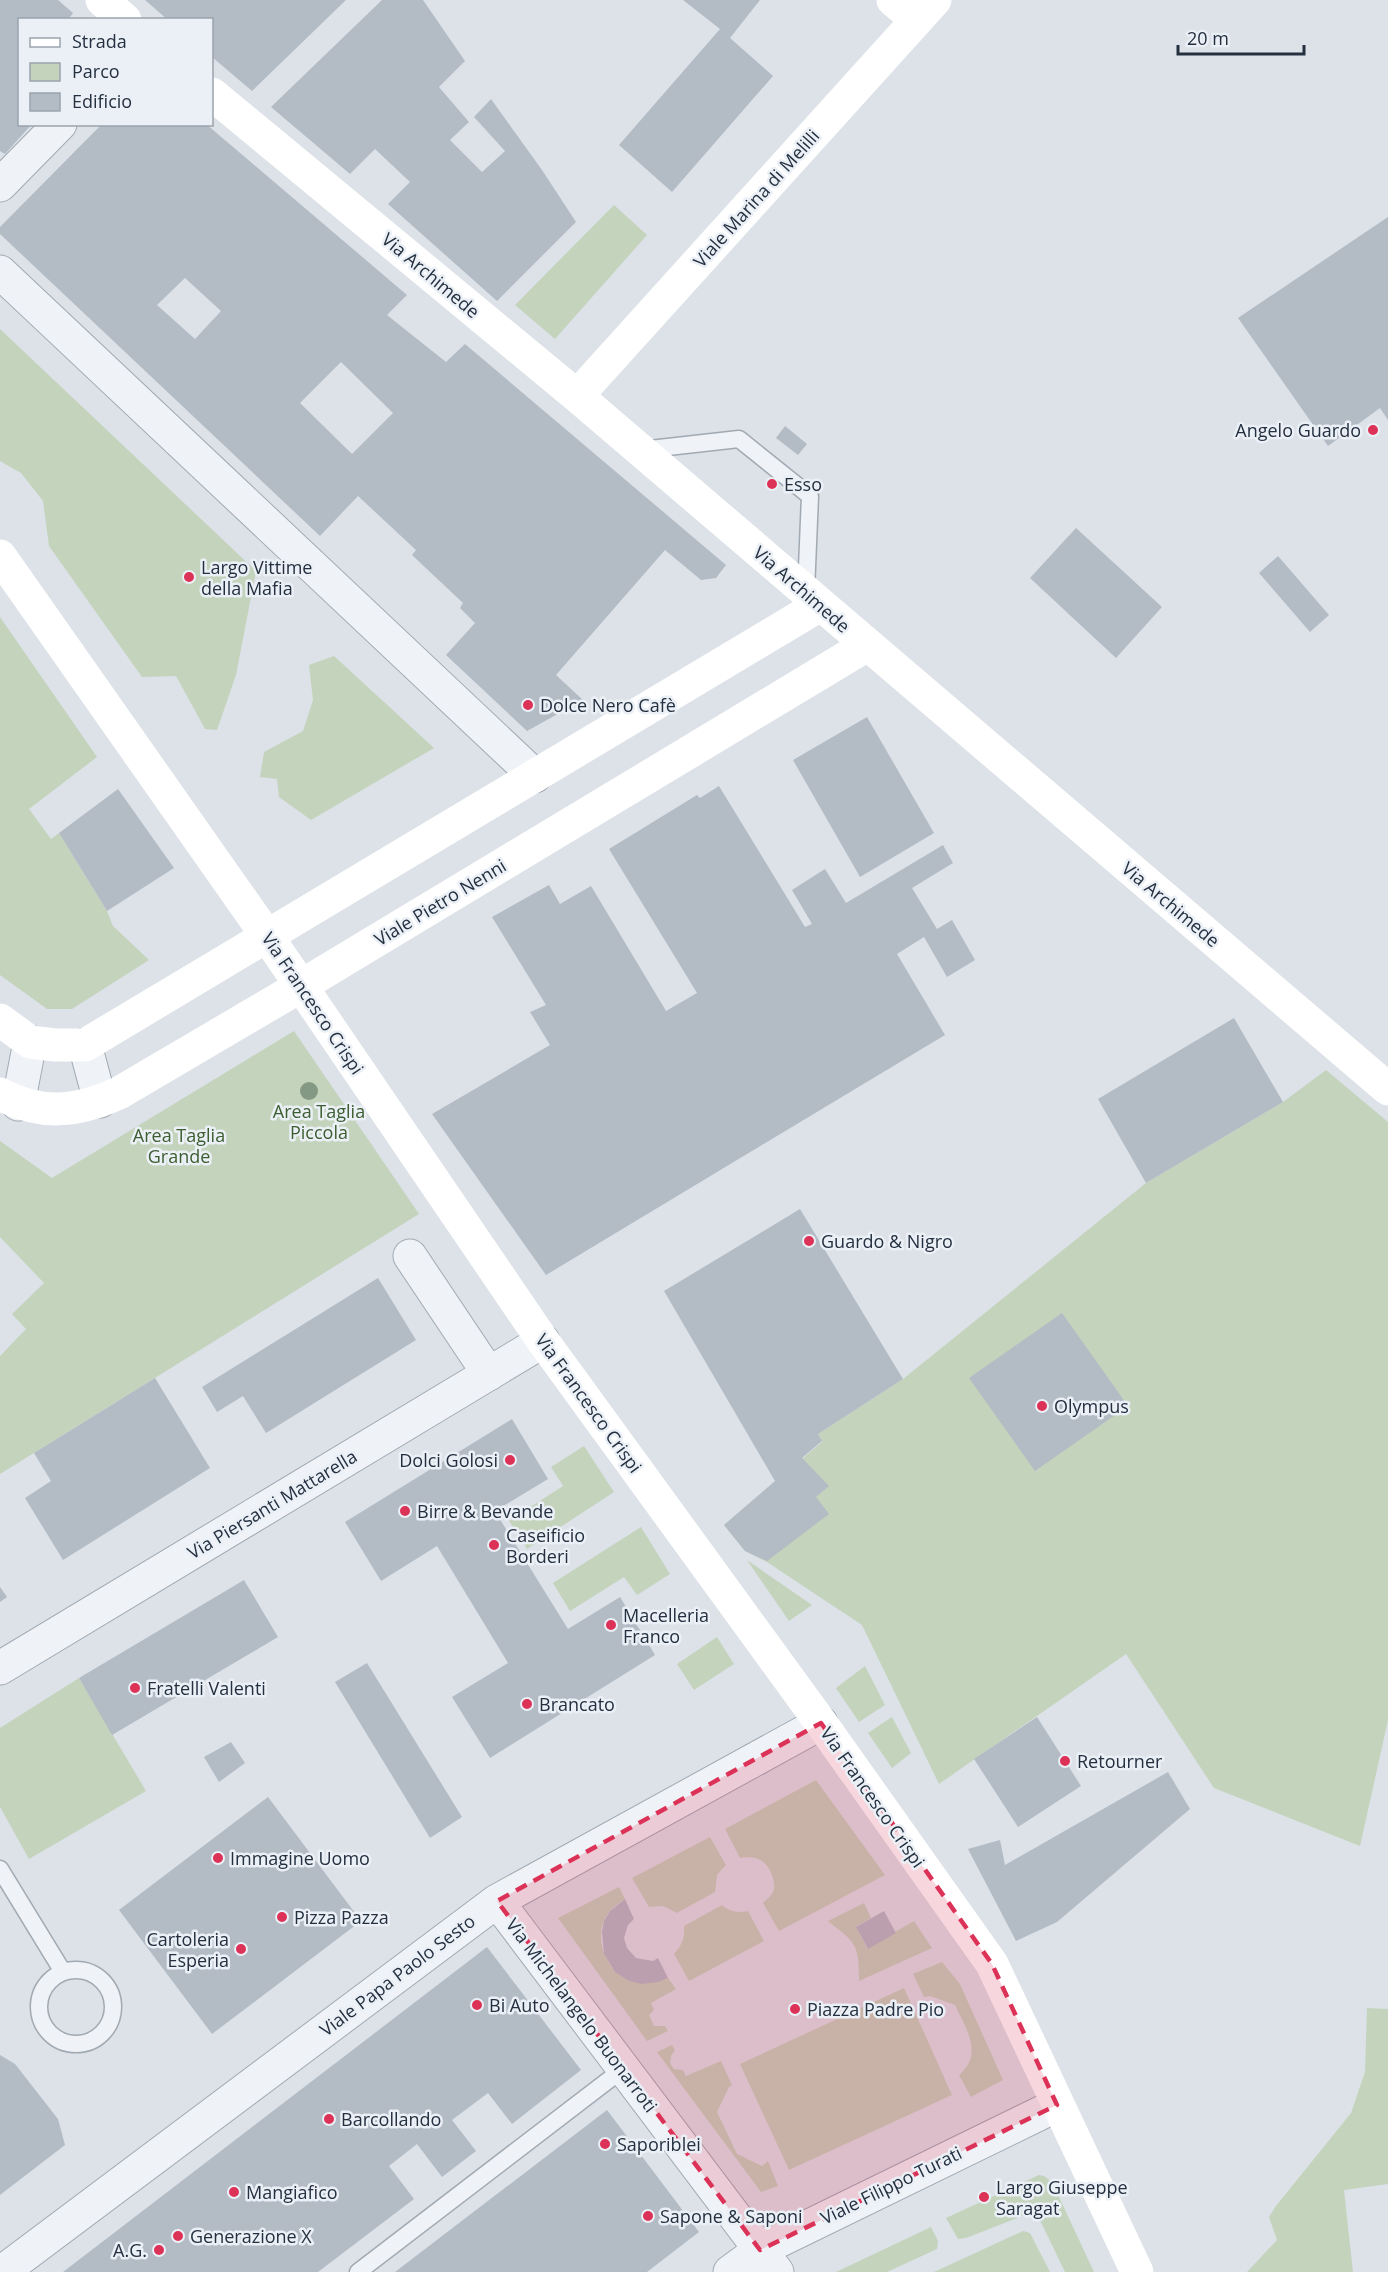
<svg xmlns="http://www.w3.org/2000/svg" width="1388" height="2272" font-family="'Open Sans',sans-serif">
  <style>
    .green { fill: #c4d3bc }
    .building { fill: #b3bbc5; fill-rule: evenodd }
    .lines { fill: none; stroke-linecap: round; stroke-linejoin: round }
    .lane-casing { stroke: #a1a9b2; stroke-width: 19 }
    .street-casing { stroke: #a1a9b2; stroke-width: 35 }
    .lane { stroke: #eff2f6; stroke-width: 16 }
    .street { stroke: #eff2f6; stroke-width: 33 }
    .secondary { stroke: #fff; stroke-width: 33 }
    .tree { fill: #849983 }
    .marked { fill: #dd3257; fill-opacity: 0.2; stroke: #dd3257; stroke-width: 4.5; stroke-dasharray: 12 8; stroke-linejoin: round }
    .poi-dot { fill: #dd3257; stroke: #ebf0f6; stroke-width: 2 }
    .labels { text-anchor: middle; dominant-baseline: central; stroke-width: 5; stroke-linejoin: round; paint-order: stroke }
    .street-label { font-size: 18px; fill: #243040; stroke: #ebf0f6 }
    .poi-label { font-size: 18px; fill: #243040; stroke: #ebf0f6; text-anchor: start }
    .park-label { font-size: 18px; fill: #3c5d30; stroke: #ebf0f6 }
  </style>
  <rect width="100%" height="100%" fill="#dce2e8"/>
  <path class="green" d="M614 205 647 235 555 339 515 305Z
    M0 329 256 571 236 675 217 730 205 729 176 676 142 677 49 546 43 501 21 473 0 461Z
    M0 617 97 757 29 809 51 839 59 833 107 911 113 926 149 960 72 1009H47L0 975Z
    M334 656 434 748 311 820 279 797 277 779 260 777 264 752 303 731 313 700 309 665Z
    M294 1031 419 1214 0 1474V1356L26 1329 12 1314 44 1283 0 1237V1141L52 1178Z
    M1326 1070 1388 1122V1720L1360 1846 1214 1788 1126 1654 939 1784 862 1625 767 1562 745 1551 724 1525 822 1442 818 1434 903 1379 1146 1183 1283 1102Z
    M584 1446 614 1492 527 1549 509 1521 563 1486 551 1467Z
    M641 1527 670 1574 637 1595 624 1577 570 1611 553 1583Z
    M747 1560 812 1605 789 1621Z
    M717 1637 734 1664 694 1690 677 1664Z
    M865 1666 885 1705 859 1722 836 1688Z
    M79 1678 146 1791 29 1859 0 1807V1728Z
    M892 1717 911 1753 892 1768 868 1733Z
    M816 1780 885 1875 779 1931 763 1903C766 1900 771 1896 773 1892 775 1888 774 1882 773 1878 768 1861 757 1855 740 1858L725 1829Z
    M710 1837 726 1865 717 1875 715 1892 677 1913 663 1906 649 1907 632 1878Z
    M619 1887 625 1899C620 1903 614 1906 610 1911 592 1932 603 1968 627 1979 638 1985 657 1982 668 1978L676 1989 651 2003 654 2010 649 2015 654 2026H665L668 2031 647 2041 558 1918Z
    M864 1903 871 1918 856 1927 867 1948 914 1921 932 1948 859 1981C859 1944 856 1943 828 1921Z
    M722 1905C729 1912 739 1913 748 1911L764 1941 689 1981 674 1954C682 1945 685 1938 684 1926Z
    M942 1962 960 1984 1003 2080 971 2097 959 2075C984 2054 966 2029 955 2005L930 1996 924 1997 913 1974Z
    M904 1988 952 2095 789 2170 740 2064Z
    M1367 2008 1388 2009V2184L1344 2190 1353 2272H1247L1277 2240 1269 2217 1276 2206 1351 2113 1365 2072Z
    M672 2045 675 2050 671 2056 670 2063 674 2069 683 2070 686 2076 721 2061 732 2085 729 2087 717 2112 737 2154 762 2166 768 2161 778 2186 761 2192 657 2052Z
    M1039 2175 1044 2176 1052 2182 1094 2272H1065L1037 2214 1030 2213 966 2238 958 2239 946 2218Z
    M931 2227 938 2241 937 2249 887 2272H836Z
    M1023 2231 1030 2233 1050 2272H934Z"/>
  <path class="building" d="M0 0H58L73 13 68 20H20V124H32L5 154 0 151Z
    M145 0H346L252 91 212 57V20H168Z
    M382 0H423L465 61 439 87 469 122 450 140 482 172 505 151 474 117 491 99 542 170 576 222 497 301 388 204 410 182 375 149 350 174 271 107Z
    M683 0H760L730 38 773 76 672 192 619 145 720 29Z
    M102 124H206L407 295 387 315 446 362 465 344 726 565 716 578 701 580 665 550 556 675 583 700 527 731 446 655 475 623 460 608 463 603 412 555 416 550 358 496 320 536 0 234V227ZM185 278 221 311 195 339 157 305ZM341 362 393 413 352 454 300 403Z
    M1388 217V420L1380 408 1328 446 1238 318Z
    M785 426 807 444 798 455 776 438Z
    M1076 528 1162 607 1116 658 1030 578Z
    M1278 556 1329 615 1310 632 1259 573Z
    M867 717 934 833 860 877 793 760Z
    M719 786 805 927 812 924 792 890 825 869 846 903 943 845 953 863 912 888 937 929 952 920 975 960 947 977 924 937 897 954 945 1035 546 1275 432 1114 550 1045 530 1012 546 1005 492 917 549 885 560 904 591 886 666 1011 697 993 609 849 697 795 700 798Z
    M118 789 174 868 107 911 59 833Z
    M1234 1018 1283 1102 1146 1183 1098 1099Z
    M800 1209 903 1379 818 1434 822 1441 802 1458 829 1486 816 1497 829 1514 767 1561 745 1551 724 1525 775 1481 664 1291Z
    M378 1278 416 1340 266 1433 243 1396 217 1412 202 1387Z
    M1062 1313 1128 1406 1035 1471 969 1378Z
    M155 1378 210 1468 63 1560 25 1498 51 1481 34 1453Z
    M512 1419 548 1479 495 1511 509 1534 568 1629 620 1597 655 1655 490 1758 452 1697 508 1663 437 1546 381 1581 345 1522Z
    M244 1580 278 1637 112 1735 79 1678Z
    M0 1587 7 1597 0 1602Z
    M367 1663 462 1817 430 1838 335 1682Z
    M1037 1717 1081 1786 1018 1827 974 1759Z
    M231 1742 245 1763 219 1782 204 1757Z
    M1168 1772 1190 1809 1057 1922 1016 1941 968 1849 1000 1840 1005 1865Z
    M268 1797 361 1921 212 2034 119 1910Z
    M625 1899 634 1919 628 1925 624 1938 627 1948 636 1958 653 1961 658 1958 668 1978 658 1982 642 1984 629 1981 615 1972 604 1954 602 1932 604 1921 610 1911Z
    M884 1911 896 1933 868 1949 856 1927Z
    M487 1947 581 2070 512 2124 488 2093 452 2120 476 2151 442 2177 417 2144 389 2166 414 2199 318 2272H63Z
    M0 2055 15 2064 58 2119 65 2145 0 2195Z
    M607 2110 699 2232 647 2272H395Z"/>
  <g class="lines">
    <g class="lane-casing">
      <path id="lane" d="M641 450 739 439 810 496 806 591
        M0 1869 63 1972
        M39 2007a37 37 0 1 1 74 0a37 37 0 1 1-74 0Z
        M358 2272 623 2069"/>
    </g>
    <g class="street-casing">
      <path id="street" d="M0 185 60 124
        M0 272 535 776
        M85 1045 100 1101
        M18 1104 30 1042
        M410 1256 489 1374
        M0 1668 543 1341
        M497 1901 777 2272
        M2 2272 497 1901 821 1723
        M730 2272 760 2250 1057 2105"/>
    </g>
    <use href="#lane" class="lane"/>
    <use href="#street" class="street"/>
    <path class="secondary" d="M102 0 125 20
      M893 0 917 20
      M212 94 577 396 1388 1089
      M577 396 935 0
      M0 556 267 936 543 1341 821 1723 992 1964 1137 2272
      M0 1020 30 1042 55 1045H85L820 605
      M0 1094C42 1116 77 1112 119 1093L301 986 867 645"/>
  </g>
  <circle class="tree" cx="309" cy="1091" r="9"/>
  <path class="marked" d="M821 1723 992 1964 1057 2105 760 2250 497 1901Z"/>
  <g class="poi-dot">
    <circle cx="1373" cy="430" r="6"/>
    <circle cx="772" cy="484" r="6"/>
    <circle cx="189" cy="577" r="6"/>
    <circle cx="528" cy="705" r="6"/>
    <circle cx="809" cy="1241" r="6"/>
    <circle cx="1042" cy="1406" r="6"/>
    <circle cx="510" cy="1460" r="6"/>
    <circle cx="405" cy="1511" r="6"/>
    <circle cx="494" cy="1545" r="6"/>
    <circle cx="611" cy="1625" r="6"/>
    <circle cx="135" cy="1688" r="6"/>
    <circle cx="527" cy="1704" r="6"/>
    <circle cx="1065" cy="1761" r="6"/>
    <circle cx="218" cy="1858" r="6"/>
    <circle cx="282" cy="1917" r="6"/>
    <circle cx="241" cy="1949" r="6"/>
    <circle cx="477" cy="2005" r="6"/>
    <circle cx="795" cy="2009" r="6"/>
    <circle cx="329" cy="2119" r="6"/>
    <circle cx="605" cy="2144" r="6"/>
    <circle cx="234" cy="2192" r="6"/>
    <circle cx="984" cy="2197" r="6"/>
    <circle cx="648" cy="2216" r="6"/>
    <circle cx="178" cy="2236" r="6"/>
    <circle cx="159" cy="2250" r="6"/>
  </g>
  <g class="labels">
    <g class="street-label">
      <text transform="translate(756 198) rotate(-48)">Viale Marina di Melilli</text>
      <text transform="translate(431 275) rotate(40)">Via Archimede</text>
      <text transform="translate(802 589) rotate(41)">Via Archimede</text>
      <text transform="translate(440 902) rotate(-31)">Viale Pietro Nenni</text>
      <text transform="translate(1171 904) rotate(40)">Via Archimede</text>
      <text transform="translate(313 1003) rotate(56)">Via Francesco Crispi</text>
      <text transform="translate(589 1403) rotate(54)">Via Francesco Crispi</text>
      <text transform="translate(272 1504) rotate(-31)">Via Piersanti Mattarella</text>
      <text transform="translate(873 1797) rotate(55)">Via Francesco Crispi</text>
      <text transform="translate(397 1975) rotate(-37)">Viale Papa Paolo Sesto</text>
      <text transform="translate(582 2015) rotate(53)">Via Michelangelo Buonarroti</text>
      <text transform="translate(891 2185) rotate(-26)">Viale Filippo Turati</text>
    </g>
    <g class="poi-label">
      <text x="1361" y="430" text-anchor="end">Angelo Guardo</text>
      <text x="784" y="484">Esso</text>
      <text x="201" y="567">Largo Vittime<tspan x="201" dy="21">della Mafia</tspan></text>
      <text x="540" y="705">Dolce Nero Cafè</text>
      <text x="821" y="1241">Guardo &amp; Nigro</text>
      <text x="1054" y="1406">Olympus</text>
      <text x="498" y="1460" text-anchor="end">Dolci Golosi</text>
      <text x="417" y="1511">Birre &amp; Bevande</text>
      <text x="506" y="1535">Caseificio<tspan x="506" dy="21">Borderi</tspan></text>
      <text x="623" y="1615">Macelleria<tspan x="623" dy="21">Franco</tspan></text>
      <text x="147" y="1688">Fratelli Valenti</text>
      <text x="539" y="1704">Brancato</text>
      <text x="1077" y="1761">Retourner</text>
      <text x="230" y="1858">Immagine Uomo</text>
      <text x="294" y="1917">Pizza Pazza</text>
      <text x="229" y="1939" text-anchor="end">Cartoleria<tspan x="229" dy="21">Esperia</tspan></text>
      <text x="489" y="2005">Bi Auto</text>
      <text x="807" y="2009">Piazza Padre Pio</text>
      <text x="341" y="2119">Barcollando</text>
      <text x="617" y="2144">Saporiblei</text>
      <text x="996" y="2187">Largo Giuseppe<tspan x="996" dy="21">Saragat</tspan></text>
      <text x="246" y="2192">Mangiafico</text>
      <text x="660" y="2216">Sapone &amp; Saponi</text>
      <text x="190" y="2236">Generazione X</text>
      <text x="147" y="2250" text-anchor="end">A.G.</text>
    </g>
    <g class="park-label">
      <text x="319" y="1111">Area Taglia<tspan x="319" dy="21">Piccola</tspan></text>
      <text x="179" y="1135">Area Taglia<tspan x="179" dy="21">Grande</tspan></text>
    </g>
  </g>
  <rect x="18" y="18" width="195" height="108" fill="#ebf0f6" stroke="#9ba3ad" stroke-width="1.5"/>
  <rect x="30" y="38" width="30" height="9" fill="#ffffff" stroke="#9ba3ad" stroke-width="1.5"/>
  <text x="72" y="48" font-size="18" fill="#243040">Strada</text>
  <rect x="30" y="63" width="30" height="18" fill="#c4d3bc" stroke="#9ba3ad" stroke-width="1.5"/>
  <text x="72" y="78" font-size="18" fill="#243040">Parco</text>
  <rect x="30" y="93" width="30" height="18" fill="#b3bbc5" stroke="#9ba3ad" stroke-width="1.5"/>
  <text x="72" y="108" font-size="18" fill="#243040">Edificio</text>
  <path d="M1178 45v9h126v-9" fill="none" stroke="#243040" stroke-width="3"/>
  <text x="1187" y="45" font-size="18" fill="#243040" stroke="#ebf0f6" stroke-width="4.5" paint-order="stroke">20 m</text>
</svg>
